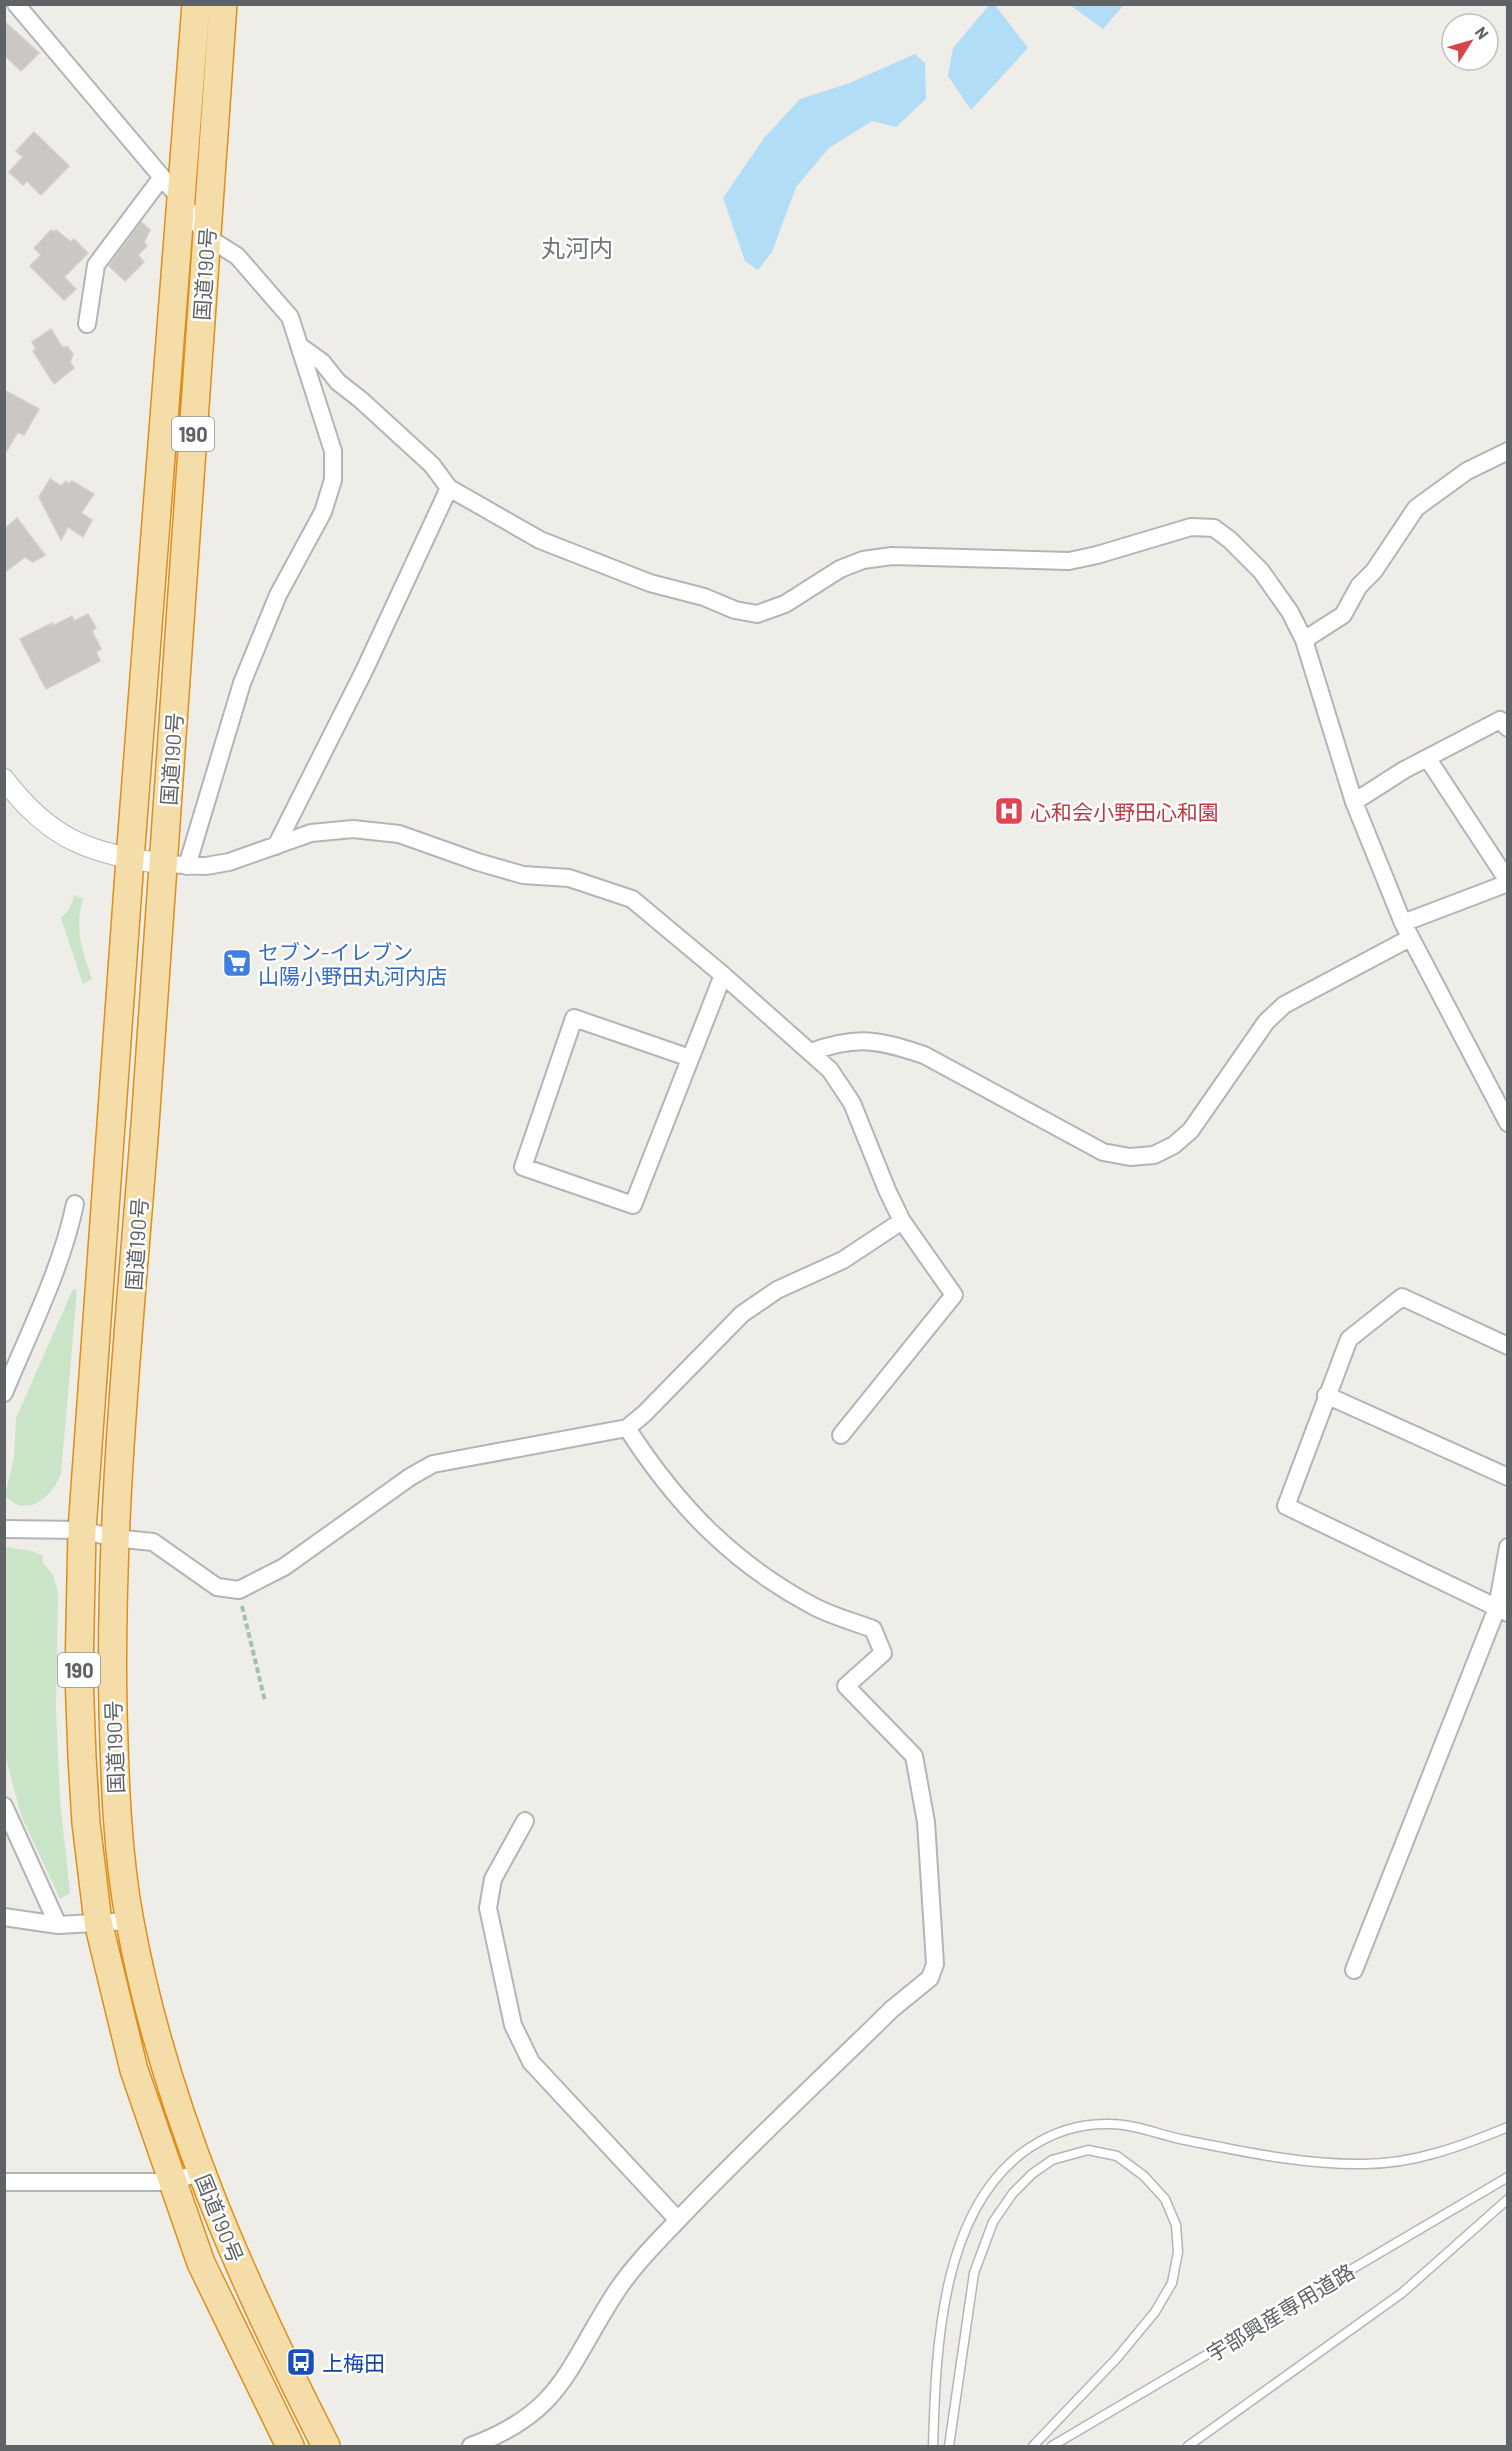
<svg xmlns="http://www.w3.org/2000/svg" width="1512" height="2451" font-family="Barlow,'Noto Sans JP',sans-serif">
  <style>
    .green { fill: #cae4c7 }
    .water { fill: #b1def6 }
    .building { fill: #cbc8c4; stroke: #d3cec6; stroke-width: 1.5 }
    .lines { fill: none; stroke-linecap: round; stroke-linejoin: round }
    .service-casing { stroke: #b2b5b8; stroke-width: 11 }
    .minor-casing { stroke: #b2b5b8; stroke-width: 20 }
    .tertiary-casing { stroke: #b2b5b8; stroke-width: 22 }
    .trunk-casing { stroke: #de8e19; stroke-width: 30 }
    .path { stroke: #a1c4a7; stroke-width: 4; stroke-dasharray: 6 3; stroke-linecap: butt }
    .service { stroke: #fff; stroke-width: 8 }
    .minor { stroke: #fff; stroke-width: 16 }
    .tertiary { stroke: #fff; stroke-width: 20 }
    .trunk { stroke: #f4dda8; stroke-width: 27 }
    .labels { text-anchor: middle; dominant-baseline: central; stroke-width: 5; stroke-linejoin: round; paint-order: stroke }
    .shield { fill: #fff; stroke: #8f9294; stroke-width: 1.5 }
    .shield-label { font-size: 20px; font-weight: bold; fill: #5f6366 }
    .street-label { font-size: 21px; fill: #5f6366; stroke: #fff }
    .health-label { font-size: 21px; fill: #be3a42; stroke: #fff; text-anchor: start }
    .shop-label { font-size: 21px; fill: #366cbe; stroke: #fff; text-anchor: start }
    .transit-label { font-size: 21px; fill: #164399; stroke: #fff; text-anchor: start }
    .quarter-label { font-size: 24px; fill: #707578; stroke: #fff }
  </style>
  <rect width="100%" height="100%" fill="#efede8"/>
  <path class="green" d="M74 895 83 899C74 930 82 949 92 979L83 984 61 918 70 908Z
    M73 1289 77 1291 61 1473C53 1497 27 1519 5 1496L14 1457 16 1418Z
    M5 1547 32 1551 43 1556V1563L53 1575 58 1592 56 1709 60 1801 70 1893 60 1899 21 1815 5 1755Z"/>
  <path class="water" d="M990 4 995 5 1028 48 971 110 948 76 953 48Z
    M1070 5H1124L1103 29Z
    M915 54 925 63 926 99 896 127 872 121 829 148 796 187 772 252 758 270 745 261 723 198 764 138 800 99 847 84Z"/>
  <path class="building" d="M4 21 39 53 21 71 4 55Z
    M34 132 69 166 41 195 27 181 23 185 9 172 23 157 16 151Z
    M141 222 150 230 144 242 147 246 138 255 144 262 125 281 109 266Z
    M51 230 54 232 56 230 71 242 74 239 88 253 64 277 76 289 64 300 30 266 41 255 34 248Z
    M51 329 62 347H68L73 354 70 362 74 368 54 384 33 351 36 349 32 342Z
    M4 390 39 409 24 435 18 432 4 455Z
    M50 479 61 486 66 481 68 484 72 481 94 494 81 513 92 520 83 537 68 527 61 540 39 497Z
    M17 518 45 555 33 562 25 557 4 573V529Z
    M88 614 96 628 92 631 101 649 96 652 100 661 46 689 20 639 52 623 53 626 72 616 74 621Z"/>
  <g class="lines">
    <g class="service-casing">
      <path id="service" d="M933 2446C936 2349 940 2208 1029 2148 1053 2132 1080 2123 1110 2124 1133 2124 1158 2134 1180 2139 1241 2151 1302 2165 1364 2164 1414 2164 1462 2146 1508 2127
        M949 2446 974 2273 993 2222 1013 2193 1032 2174 1052 2160 1088 2150 1117 2156 1144 2176 1165 2199 1176 2225 1178 2252 1172 2283 1155 2312 1117 2358 1033 2446
        M1052 2446 1508 2177
        M1188 2446 1402 2293 1508 2199"/>
    </g>
    <g class="minor-casing">
      <path id="minor" d="M16 4 182 201 207 237 237 256 290 317 333 451V480L323 512 278 595 242 683 187 866
        M87 324 96 265 162 177
        M301 347 322 362 338 382 361 400 432 465 449 488 540 540 650 583 704 597 735 610 757 614 785 604 840 569 863 560 892 556 1069 561 1097 555 1191 527 1214 528 1230 540 1261 571 1290 612 1304 640 1354 802 1403 923 1508 1123
        M1304 640 1343 615 1359 586 1374 571 1416 508 1467 471 1508 451
        M1428 759 1508 881
        M1354 802 1404 770 1500 720 1508 728
        M276 846 364 671 449 488
        M1403 923 1508 883
        M811 1052C858 1035 878 1040 924 1055L1103 1152 1130 1157 1154 1155 1174 1145 1191 1130 1266 1022 1284 1005 1410 938
        M690 1058 574 1018 523 1167 633 1205 723 975
        M1508 1346 1402 1297 1349 1339 1286 1506 1508 1613
        M4 1393C30 1330 61 1270 75 1204
        M1326 1395 1508 1477
        M841 1435 954 1295 902 1221
        M4 1529 82 1530 114 1538 153 1542 217 1587 239 1590 284 1567 410 1477 433 1464 627 1428 644 1414 742 1314 777 1290 843 1260 902 1221 887 1190 852 1103 830 1070 723 975 632 899 569 878 523 875 478 862 399 834 353 829 311 833 229 862 206 866 164 864
        M4 1806 58 1925
        M525 1821 493 1879 488 1908 513 2025 531 2062 678 2220
        M4 1917 58 1925 130 1921
        M1354 1970 1497 1608 1508 1547
        M4 2182H171L201 2172
        M471 2446C563 2412 567 2367 616 2292 633 2266 657 2242 678 2220 747 2147 821 2079 892 2009L930 1978 935 1964 926 1822 914 1756 846 1686 883 1653 873 1629C854 1622 832 1616 813 1606 732 1563 676 1504 627 1428"/>
    </g>
    <g class="tertiary-casing">
      <path id="tertiary" d="M4 779C51 841 90 853 164 864"/>
    </g>
    <g class="trunk-casing">
      <path id="trunk" d="M196 4 130 859 82 1530 79 1674 82 1757 86 1823 98 1922 134 2070 201 2263 290 2446
        M223 4C197 378 172 752 145 1125 130 1320 109 1515 113 1711 115 1782 117 1853 130 1922 164 2107 241 2280 326 2446"/>
    </g>
    <path class="path" d="M242 1606 265 1701"/>
    <use href="#service" class="service"/>
    <use href="#minor" class="minor"/>
    <use href="#tertiary" class="tertiary"/>
    <use href="#trunk" class="trunk"/>
  </g>
  <defs>
    <g id="hospital-square" transform="scale(1.5)"><rect x="-9" y="-9" width="18" height="18" rx="4" fill="#e0444e" stroke="#fff"/><path d="M-5-5h3v3.5h4V-5h3V5h-3V1.5h-4V5h-3Z" fill="#fff"/></g>
    <g id="supermarket-square" transform="scale(1.5)"><rect x="-9" y="-9" width="18" height="18" rx="4" fill="#3f7fe0" stroke="#fff"/><path d="M-6-5.5h2.5l.6 2H6L4.5 2H-2.5L-4.4-4H-6ZM-1.5 3.2a1.3 1.3 0 1 0 .1 0ZM3 3.2a1.3 1.3 0 1 0 .1 0Z" fill="#fff"/></g>
    <g id="bus-square" transform="scale(1.5)"><rect x="-9" y="-9" width="18" height="18" rx="4" fill="#1a4fb4" stroke="#fff"/><path d="M-5-6H5V4H4V6H2V4H-2V6H-4V4H-5ZM-3.5-4V0h7V-4ZM-3.5 1.2v1.5H-2V1.2ZM2 1.2v1.5H3.5V1.2Z" fill="#fff"/></g>
  </defs>
  <g fill-rule="evenodd">
    <use href="#hospital-square" x="1009" y="811"/>
    <use href="#supermarket-square" x="237" y="963"/>
    <use href="#bus-square" x="301" y="2362"/>
  </g>
  <g class="labels">
    <g class="shield">
      <rect x="172" y="417" width="42" height="34" rx="4.5"/>
      <rect x="58" y="1653" width="42" height="34" rx="4.5"/>
    </g>
    <g class="shield-label">
      <text x="193" y="434">190</text>
      <text x="79" y="1670">190</text>
    </g>
    <g class="street-label">
      <text transform="translate(204 274) rotate(-86)">国道190号</text>
      <text transform="translate(171 759) rotate(-86)">国道190号</text>
      <text transform="translate(136 1244) rotate(-86)">国道190号</text>
      <text transform="translate(114 1747) rotate(-92)">国道190号</text>
      <text transform="translate(220 2218) rotate(68)">国道190号</text>
      <text transform="translate(1280 2312) rotate(-31)">宇部興産専用道路</text>
    </g>
    <g class="health-label">
      <text x="1030" y="811">心和会小野田心和園</text>
    </g>
    <g class="shop-label">
      <text x="258" y="951">セブン-イレブン<tspan x="258" dy="24">山陽小野田丸河内店</tspan></text>
    </g>
    <g class="transit-label">
      <text x="322" y="2362">上梅田</text>
    </g>
    <g class="quarter-label">
      <text x="577" y="247">丸河内</text>
    </g>
  </g>
  <rect width="1512" height="2451" fill="none" stroke="#5f6366" stroke-width="12"/>
  <g transform="translate(1470 42) rotate(53)"><circle r="28" fill="#ffffff" stroke="#bfc1c2" stroke-width="1.5"/>
  <path d="M0-4.5L10 22L0 15L-10 22Z" fill="#d84548"/>
  <text y="-9" font-size="16" font-weight="bold" text-anchor="middle" fill="#5f6366">N</text>
  </g>
</svg>
